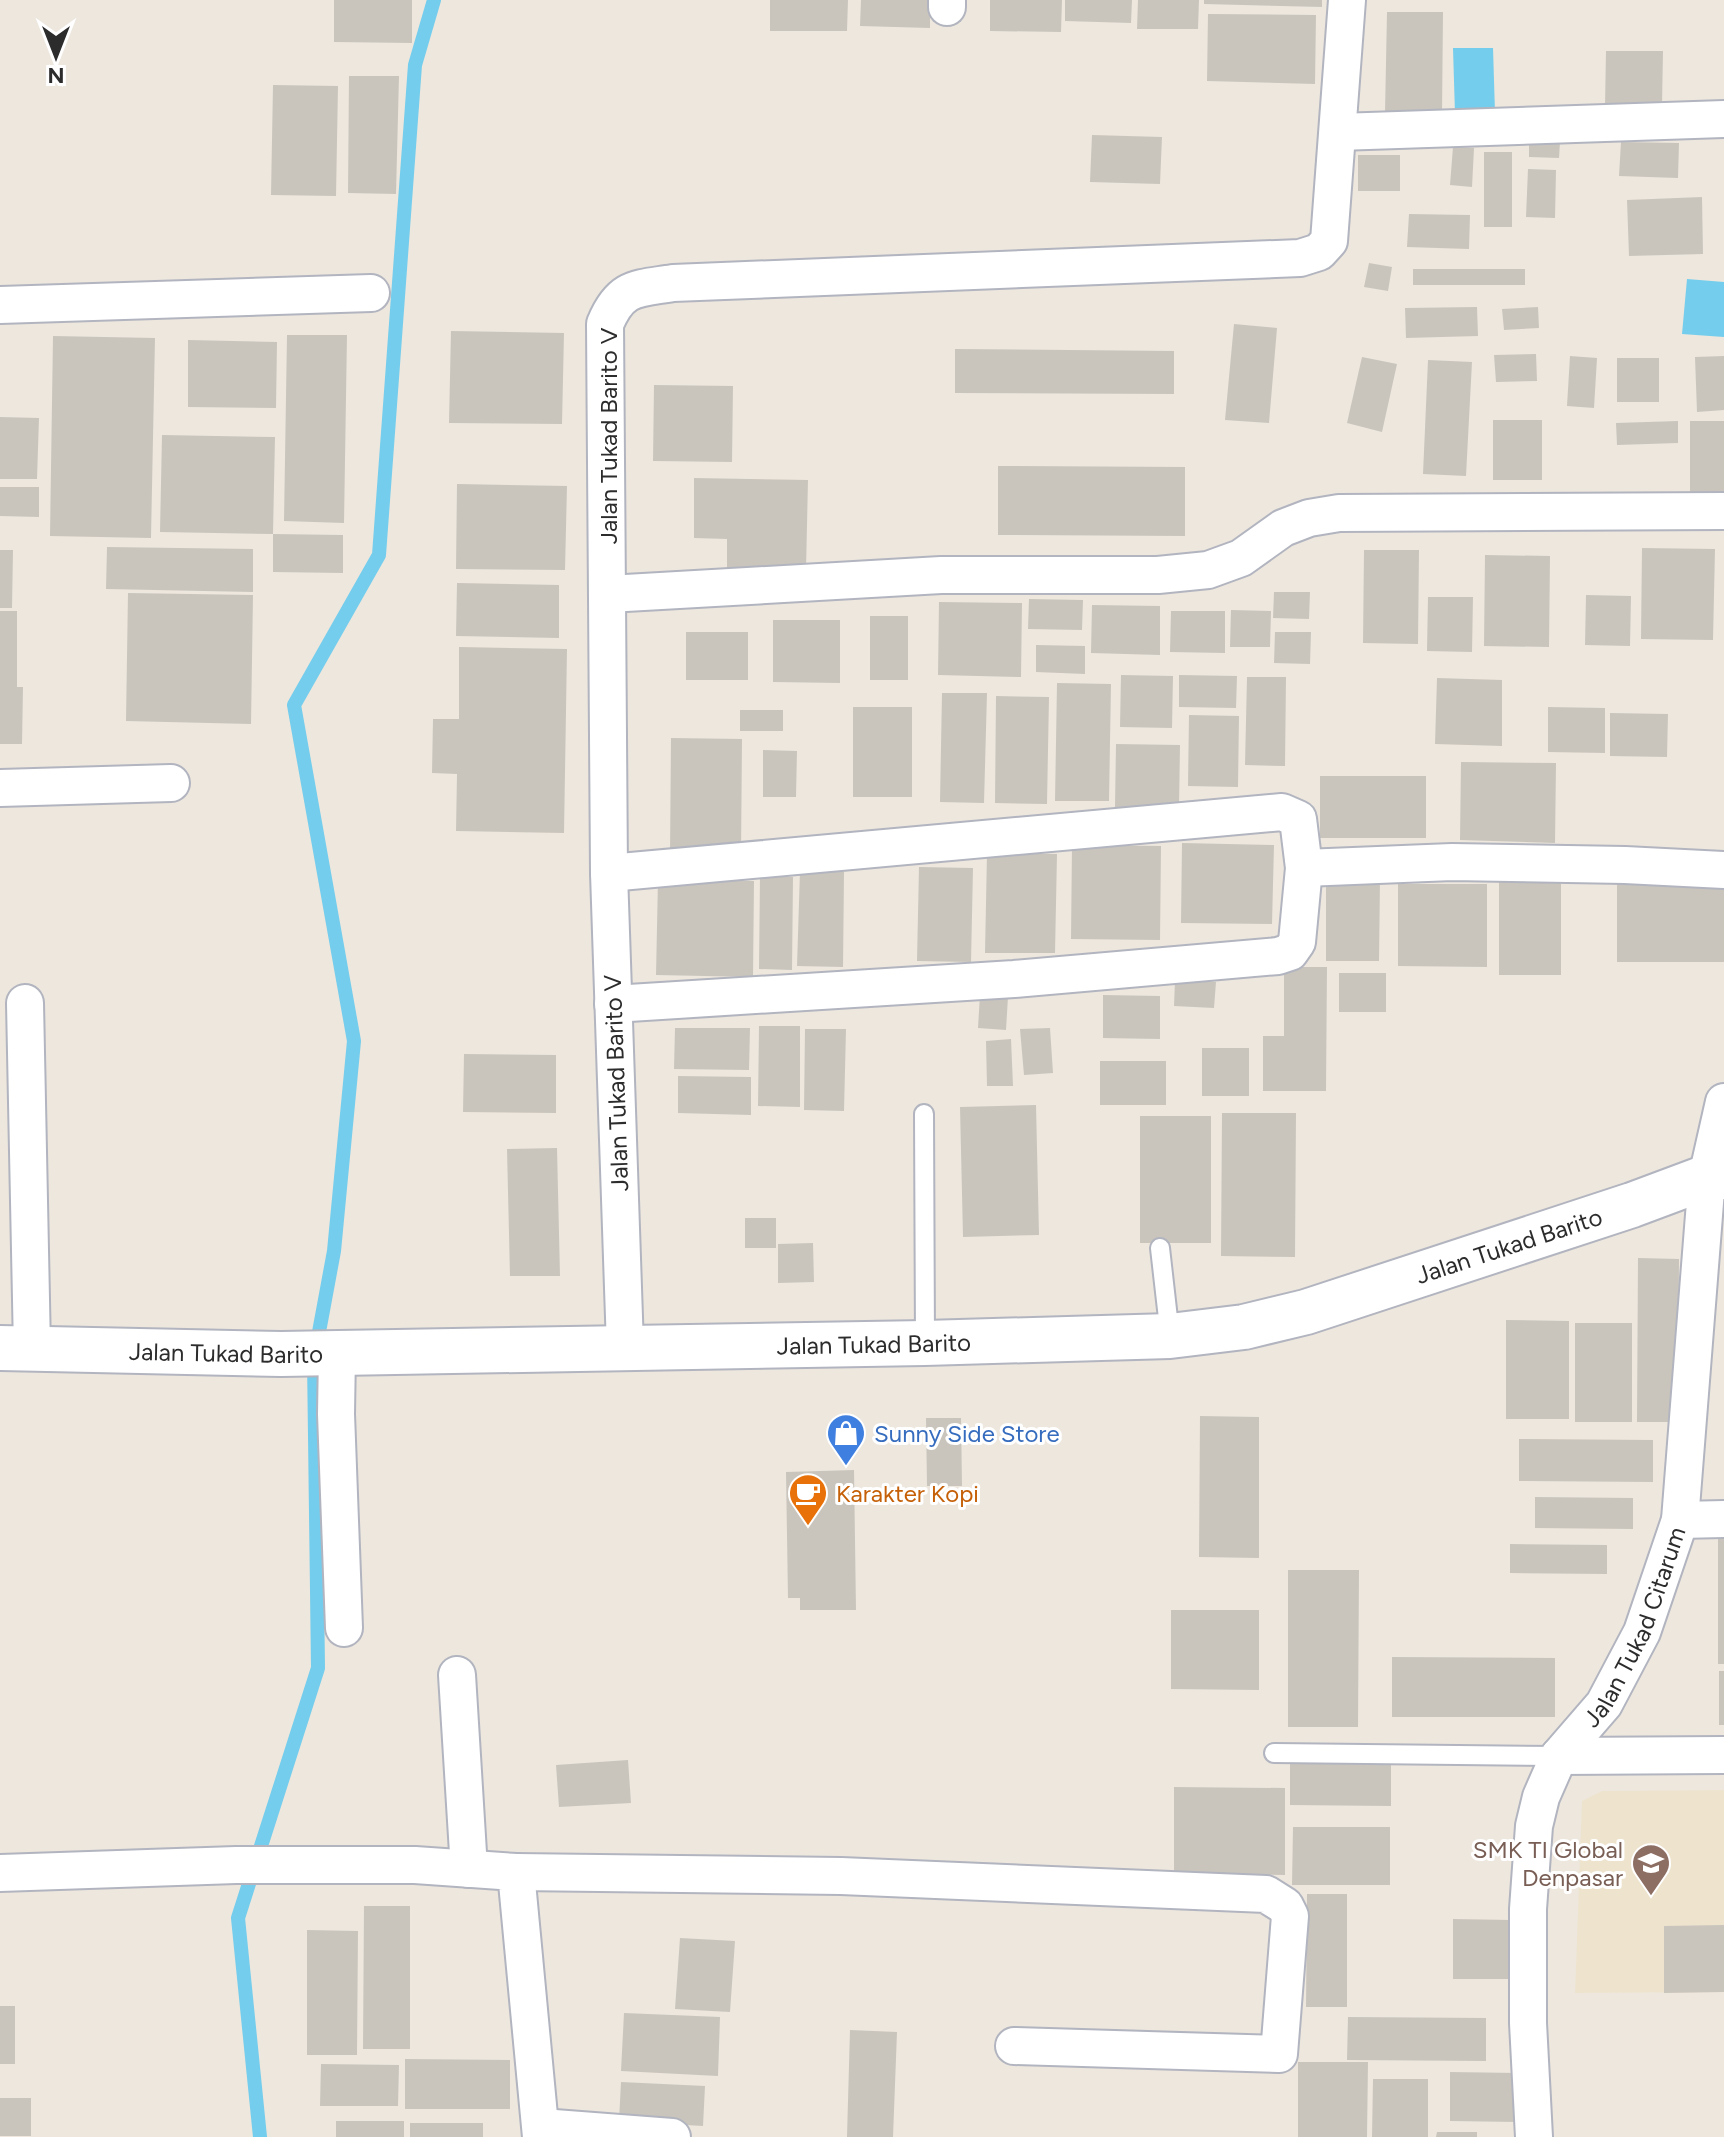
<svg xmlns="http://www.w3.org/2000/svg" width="1724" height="2137" font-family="Figtree,sans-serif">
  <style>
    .education { fill: #eee4ce }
    .water { fill: #74cdec }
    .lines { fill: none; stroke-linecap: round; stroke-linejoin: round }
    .stream { stroke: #74cdec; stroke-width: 14 }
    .building { fill: #c9c5bd }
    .lane-casing { stroke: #b2b5bf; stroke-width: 22 }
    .street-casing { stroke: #b2b5bf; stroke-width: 40 }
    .secondary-casing { stroke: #b2b5bf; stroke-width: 48 }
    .lane { stroke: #fff; stroke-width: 18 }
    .street { stroke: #fff; stroke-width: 36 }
    .secondary { stroke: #fff; stroke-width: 44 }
    .labels { text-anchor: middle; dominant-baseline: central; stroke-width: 6; stroke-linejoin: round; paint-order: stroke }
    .street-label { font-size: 24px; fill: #2c2c2c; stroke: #fff }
    .shop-label { font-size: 24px; fill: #366cbe; stroke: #fff; text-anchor: start }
    .food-label { font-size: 24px; fill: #c56008; stroke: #fff; text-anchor: start }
    .education-label { font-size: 24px; fill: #785e54; stroke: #fff; text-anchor: end }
  </style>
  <rect width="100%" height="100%" fill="#ede7de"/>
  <path class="education" d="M1724 1790V1992L1575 1993 1582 1801 1602 1791Z"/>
  <path class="water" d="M1453 48H1493L1495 113 1455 114Z
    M1687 279 1724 282V337L1682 334Z"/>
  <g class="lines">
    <path class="stream" d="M260 2137 238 1918 318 1668 314 1359 334 1251 354 1041 294 705 379 555 415 65 434 0"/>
  </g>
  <path class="building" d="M334 0H412V43L334 42Z
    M770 0H848L847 31H770Z
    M861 0H930V28L860 26Z
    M990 0H1062L1061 32 990 31Z
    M1065 0H1132L1131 23 1065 21Z
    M1138 0H1199L1198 29H1137Z
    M1204 0H1322V7L1204 4Z
    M1387 12H1443L1442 114 1385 113Z
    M1208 14 1316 15 1315 84 1207 81Z
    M1606 51H1663L1662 106H1605Z
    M349 76H399L396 194 348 193Z
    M273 85 338 86 336 196 271 195Z
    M1092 135 1162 137 1160 184 1090 182Z
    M1529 142H1560L1559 158 1529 157Z
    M1621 142 1679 143 1678 178 1619 176Z
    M1453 147 1474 148 1472 187 1450 185Z
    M1484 152H1512V227H1484Z
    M1358 155H1400V191H1358Z
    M1528 169 1556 170 1555 218 1526 217Z
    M1702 197 1703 254 1629 256 1627 200Z
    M1409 214 1470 215 1469 249 1407 247Z
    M1369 263 1392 267 1388 291 1364 287Z
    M1413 269H1525V285H1413Z
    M1477 307 1478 336 1406 338 1405 308Z
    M1538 307 1539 328 1504 330 1502 309Z
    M1234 324 1277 328 1269 423 1225 420Z
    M451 331 564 333 562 424 449 423Z
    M287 335H347L344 523 284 521Z
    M53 336 155 338 151 538 50 536Z
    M188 340 277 342 276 408 188 407Z
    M955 349 1174 351V394L955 393Z
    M1536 354 1537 381 1496 382 1494 355Z
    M1570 356 1597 358 1594 408 1567 406Z
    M1724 356V410L1697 412 1695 357Z
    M1362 357 1397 364 1382 432 1347 423Z
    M1617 358H1659V402H1617Z
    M1428 360 1472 362 1466 476 1423 474Z
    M654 385 733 386 732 462 653 461Z
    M0 417 39 418 37 479H0Z
    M1493 420H1542V480H1493Z
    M1678 421V443L1617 445 1616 423Z
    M1690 421H1724V495H1690Z
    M162 435 275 437 273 534 160 532Z
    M998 466 1185 467V536L998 535Z
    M694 478 808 480 806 570 727 568V539L694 538Z
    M457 484 567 486 565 570 456 569Z
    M0 487H39V517L0 516Z
    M273 534 343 535V573L273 572Z
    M107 547 253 549V592L106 589Z
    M1642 548 1715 549 1713 640 1641 639Z
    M0 550H13L12 608H0Z
    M1364 550H1419L1418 644 1363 643Z
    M1485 555 1550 556 1549 647 1484 646Z
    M457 583 559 585V638L456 636Z
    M1274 592H1310L1309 619 1273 618Z
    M128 593 253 595 251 724 126 721Z
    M1586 595 1631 596 1630 646 1585 645Z
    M1428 597H1473L1472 652 1427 651Z
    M1029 599 1083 600 1082 630 1028 629Z
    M939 602 1022 603 1021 677 938 675Z
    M1092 605 1160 606V655L1091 653Z
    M1231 610 1271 611 1270 647H1230Z
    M0 611H17V687H23L22 744H0Z
    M1171 611H1225V653L1170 652Z
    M870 616H908V680H870Z
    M773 620H840V683L773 682Z
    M686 632H748V680H686Z
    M1275 632H1311L1310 664 1274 663Z
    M1036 645 1085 646V674L1036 672Z
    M459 647 567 649 564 833 456 831 457 774 432 773 433 719H459Z
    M1121 675 1173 676 1172 728 1120 727Z
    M1179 675 1237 676 1236 708 1179 707Z
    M1247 677H1286L1285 766 1245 765Z
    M1437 678 1502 680V746L1435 744Z
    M1057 683 1111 684 1109 801H1055Z
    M942 693H987L984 803 940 802Z
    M996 696 1049 697 1047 804 995 803Z
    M853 707H912V797H853Z
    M1548 707 1605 708V753L1548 752Z
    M740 710H783V731H740Z
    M1610 713 1668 714 1667 757 1610 756Z
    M1189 715 1239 716 1238 787 1188 786Z
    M671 738 742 739 741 856 670 855Z
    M1116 744 1180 745 1179 808 1115 807Z
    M763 750 797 751 796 797H763Z
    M1461 762 1556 763 1555 843 1460 840Z
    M1320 776H1426V838H1320Z
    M1182 843 1274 845 1272 924 1181 923Z
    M1072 845 1161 846 1160 940 1071 939Z
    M987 853 1057 854 1055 953H985Z
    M919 867 973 868 971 962 917 961Z
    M800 871 844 872 843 967 797 966Z
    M1499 875H1561V975H1499Z
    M760 876 793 877 792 970 759 969Z
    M658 879 754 881 753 977 656 975Z
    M1326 879H1380L1379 961H1326Z
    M1617 881H1724V962H1617Z
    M1398 884H1487V967L1398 966Z
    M1284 967H1327L1326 1091H1263V1036H1284Z
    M1339 973H1386V1012H1339Z
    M1175 981 1216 982 1214 1008 1174 1006Z
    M980 995 1008 997 1006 1030 978 1028Z
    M1103 995 1160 996V1039L1103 1038Z
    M759 1026H800V1107L758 1106Z
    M675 1028H750L749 1070 674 1069Z
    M1050 1028 1053 1073 1024 1075 1020 1029Z
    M805 1029H846L844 1111 804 1110Z
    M1011 1039 1013 1086H987L986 1041Z
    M1202 1048H1249V1096H1202Z
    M464 1054 556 1055V1113L463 1112Z
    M1100 1061H1166V1105H1100Z
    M678 1076 751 1077V1115L678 1113Z
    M1036 1105 1039 1235 963 1237 960 1107Z
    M1222 1113H1296L1295 1257 1221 1256Z
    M1140 1116H1211V1243H1140Z
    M557 1148 560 1276H510L507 1149Z
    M745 1218H776V1248H745Z
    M813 1243 814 1282 778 1283V1244Z
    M1638 1258 1679 1259 1678 1422H1637Z
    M1506 1320 1569 1321V1419H1506Z
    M1575 1323H1632V1422H1575Z
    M1200 1416 1259 1417V1558L1199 1557Z
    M926 1418H961L962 1486H927Z
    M1519 1439 1653 1440V1482L1519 1481Z
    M854 1470 856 1610H800V1598H788L786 1472Z
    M1535 1497 1633 1498V1529L1535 1528Z
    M1718 1534H1724V1664H1718Z
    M1510 1544 1607 1545V1574L1510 1573Z
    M1288 1570H1359L1358 1727H1288Z
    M1171 1610H1259V1690L1171 1689Z
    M1392 1657 1555 1658V1717H1392Z
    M1719 1671H1724V1725H1719Z
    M628 1760 631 1803 559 1807 556 1765Z
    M1290 1762H1391V1806L1290 1805Z
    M1174 1787 1285 1788V1875L1174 1874Z
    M1293 1827H1390V1885H1292Z
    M1307 1894H1347V2007H1306Z
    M364 1906H410V2049H363Z
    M1453 1919 1510 1920 1509 1979H1453Z
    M1724 1925V1992L1664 1993V1926Z
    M307 1930 358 1931 357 2055H307Z
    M680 1938 735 1941 730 2012 675 2009Z
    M0 2006H15V2064H0Z
    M624 2013 720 2017 718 2076 621 2071Z
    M1348 2017 1486 2018V2061L1347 2060Z
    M850 2030 897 2032 893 2137H847Z
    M405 2059 510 2060V2109H405Z
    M1298 2062H1368L1367 2137H1298Z
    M321 2064 399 2065 398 2106H320Z
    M1450 2072 1518 2073V2122L1450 2121Z
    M1373 2079H1428V2137H1372Z
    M621 2082 705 2086 703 2126 619 2121Z
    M0 2098H31V2136H0Z
    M336 2121H404V2137H336Z
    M410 2123H483V2137H410Z
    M1437 2132H1477V2137H1436Z"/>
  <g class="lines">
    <g class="lane-casing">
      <path id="lane" d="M924 1114 925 1343
        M1160 1248 1170 1336
        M1274 1753 1559 1756"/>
    </g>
    <g class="street-casing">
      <g id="street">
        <path d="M947 7V0"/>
        <path d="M1338 132 1724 119"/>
        <path d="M0 305 371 293"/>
        <path d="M608 594 941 575H1158L1208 570 1241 558 1283 528 1309 518 1339 513 1724 511"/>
        <path d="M0 788 171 783"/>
        <path d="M1304 868 1452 862 1625 865 1724 870"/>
        <path d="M609 873 1282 812 1298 819 1304 868 1297 942 1290 952 1278 956 1014 979 613 1004"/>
        <path d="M25 1003 32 1349"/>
        <path d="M625 1347 609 873 605 324C621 286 636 289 673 283L1300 258 1319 252 1329 241 1347 0"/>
        <path d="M337 1353 336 1414 344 1628"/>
        <path d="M1680 1520 1724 1519"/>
        <path d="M457 1675 469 1869"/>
        <path d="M1559 1756 1724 1755"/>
        <path d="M516 1872 841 1876 1266 1894 1285 1906 1290 1916 1279 2054 1014 2046"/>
        <path d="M0 1873 236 1865H415L516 1872 541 2137"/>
        <path d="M541 2127 672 2137"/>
        <path id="s1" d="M1534 2137 1528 2023V1909L1534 1826 1541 1797 1559 1756 1604 1704 1642 1632 1680 1520 1707 1177 1724 1102"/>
      </g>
    </g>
    <g class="secondary-casing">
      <g id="secondary">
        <path id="s2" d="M0 1348 281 1354 925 1343 1170 1336 1244 1327 1306 1312 1632 1205 1707 1177H1724"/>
      </g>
    </g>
    <use href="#lane" class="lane"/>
    <use href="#street" class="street"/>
    <use href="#secondary" class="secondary"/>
  </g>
  <defs>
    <g id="shop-pin" transform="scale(2)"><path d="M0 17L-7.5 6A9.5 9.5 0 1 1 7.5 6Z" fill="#3f7fe0" stroke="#fff"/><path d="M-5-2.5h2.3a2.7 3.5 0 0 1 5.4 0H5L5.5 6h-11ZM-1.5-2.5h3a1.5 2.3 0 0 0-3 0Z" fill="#fff"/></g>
    <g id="cafe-pin" transform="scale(2)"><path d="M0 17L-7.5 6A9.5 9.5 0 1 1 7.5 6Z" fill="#e8710a" stroke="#fff"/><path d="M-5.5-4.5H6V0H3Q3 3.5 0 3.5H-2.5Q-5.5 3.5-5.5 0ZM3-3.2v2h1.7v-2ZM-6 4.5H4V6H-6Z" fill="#fff"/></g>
    <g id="school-pin" transform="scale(2)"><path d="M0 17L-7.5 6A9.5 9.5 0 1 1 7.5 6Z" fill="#8d6e63" stroke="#fff"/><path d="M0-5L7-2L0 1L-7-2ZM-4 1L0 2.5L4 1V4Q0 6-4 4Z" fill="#fff"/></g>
  </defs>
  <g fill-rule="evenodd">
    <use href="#shop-pin" x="846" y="1433"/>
    <use href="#cafe-pin" x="808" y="1493"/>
    <use href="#school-pin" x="1651" y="1863"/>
  </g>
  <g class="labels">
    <g class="street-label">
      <text transform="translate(608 436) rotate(-90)">Jalan Tukad Barito V</text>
      <text transform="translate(616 1083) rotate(-92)">Jalan Tukad Barito V</text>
      <text stroke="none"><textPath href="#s2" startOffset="1522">Jalan Tukad Barito</textPath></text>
      <text stroke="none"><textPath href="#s2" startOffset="874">Jalan Tukad Barito</textPath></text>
      <text stroke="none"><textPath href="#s2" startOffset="226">Jalan Tukad Barito</textPath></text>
      <text stroke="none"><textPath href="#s1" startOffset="538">Jalan Tukad Citarum</textPath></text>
    </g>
    <g class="shop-label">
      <text x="874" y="1433">Sunny Side Store</text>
    </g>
    <g class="food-label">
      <text x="836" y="1493">Karakter Kopi</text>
    </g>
    <g class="education-label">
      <text x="1623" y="1849">SMK TI Global<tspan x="1623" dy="28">Denpasar</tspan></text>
    </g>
  </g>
  <g transform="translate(56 56) rotate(180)" stroke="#ffffff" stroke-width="6" paint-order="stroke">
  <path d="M0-6L14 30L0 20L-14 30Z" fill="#2c2c2c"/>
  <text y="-12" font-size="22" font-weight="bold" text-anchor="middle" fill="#2c2c2c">N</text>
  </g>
</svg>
